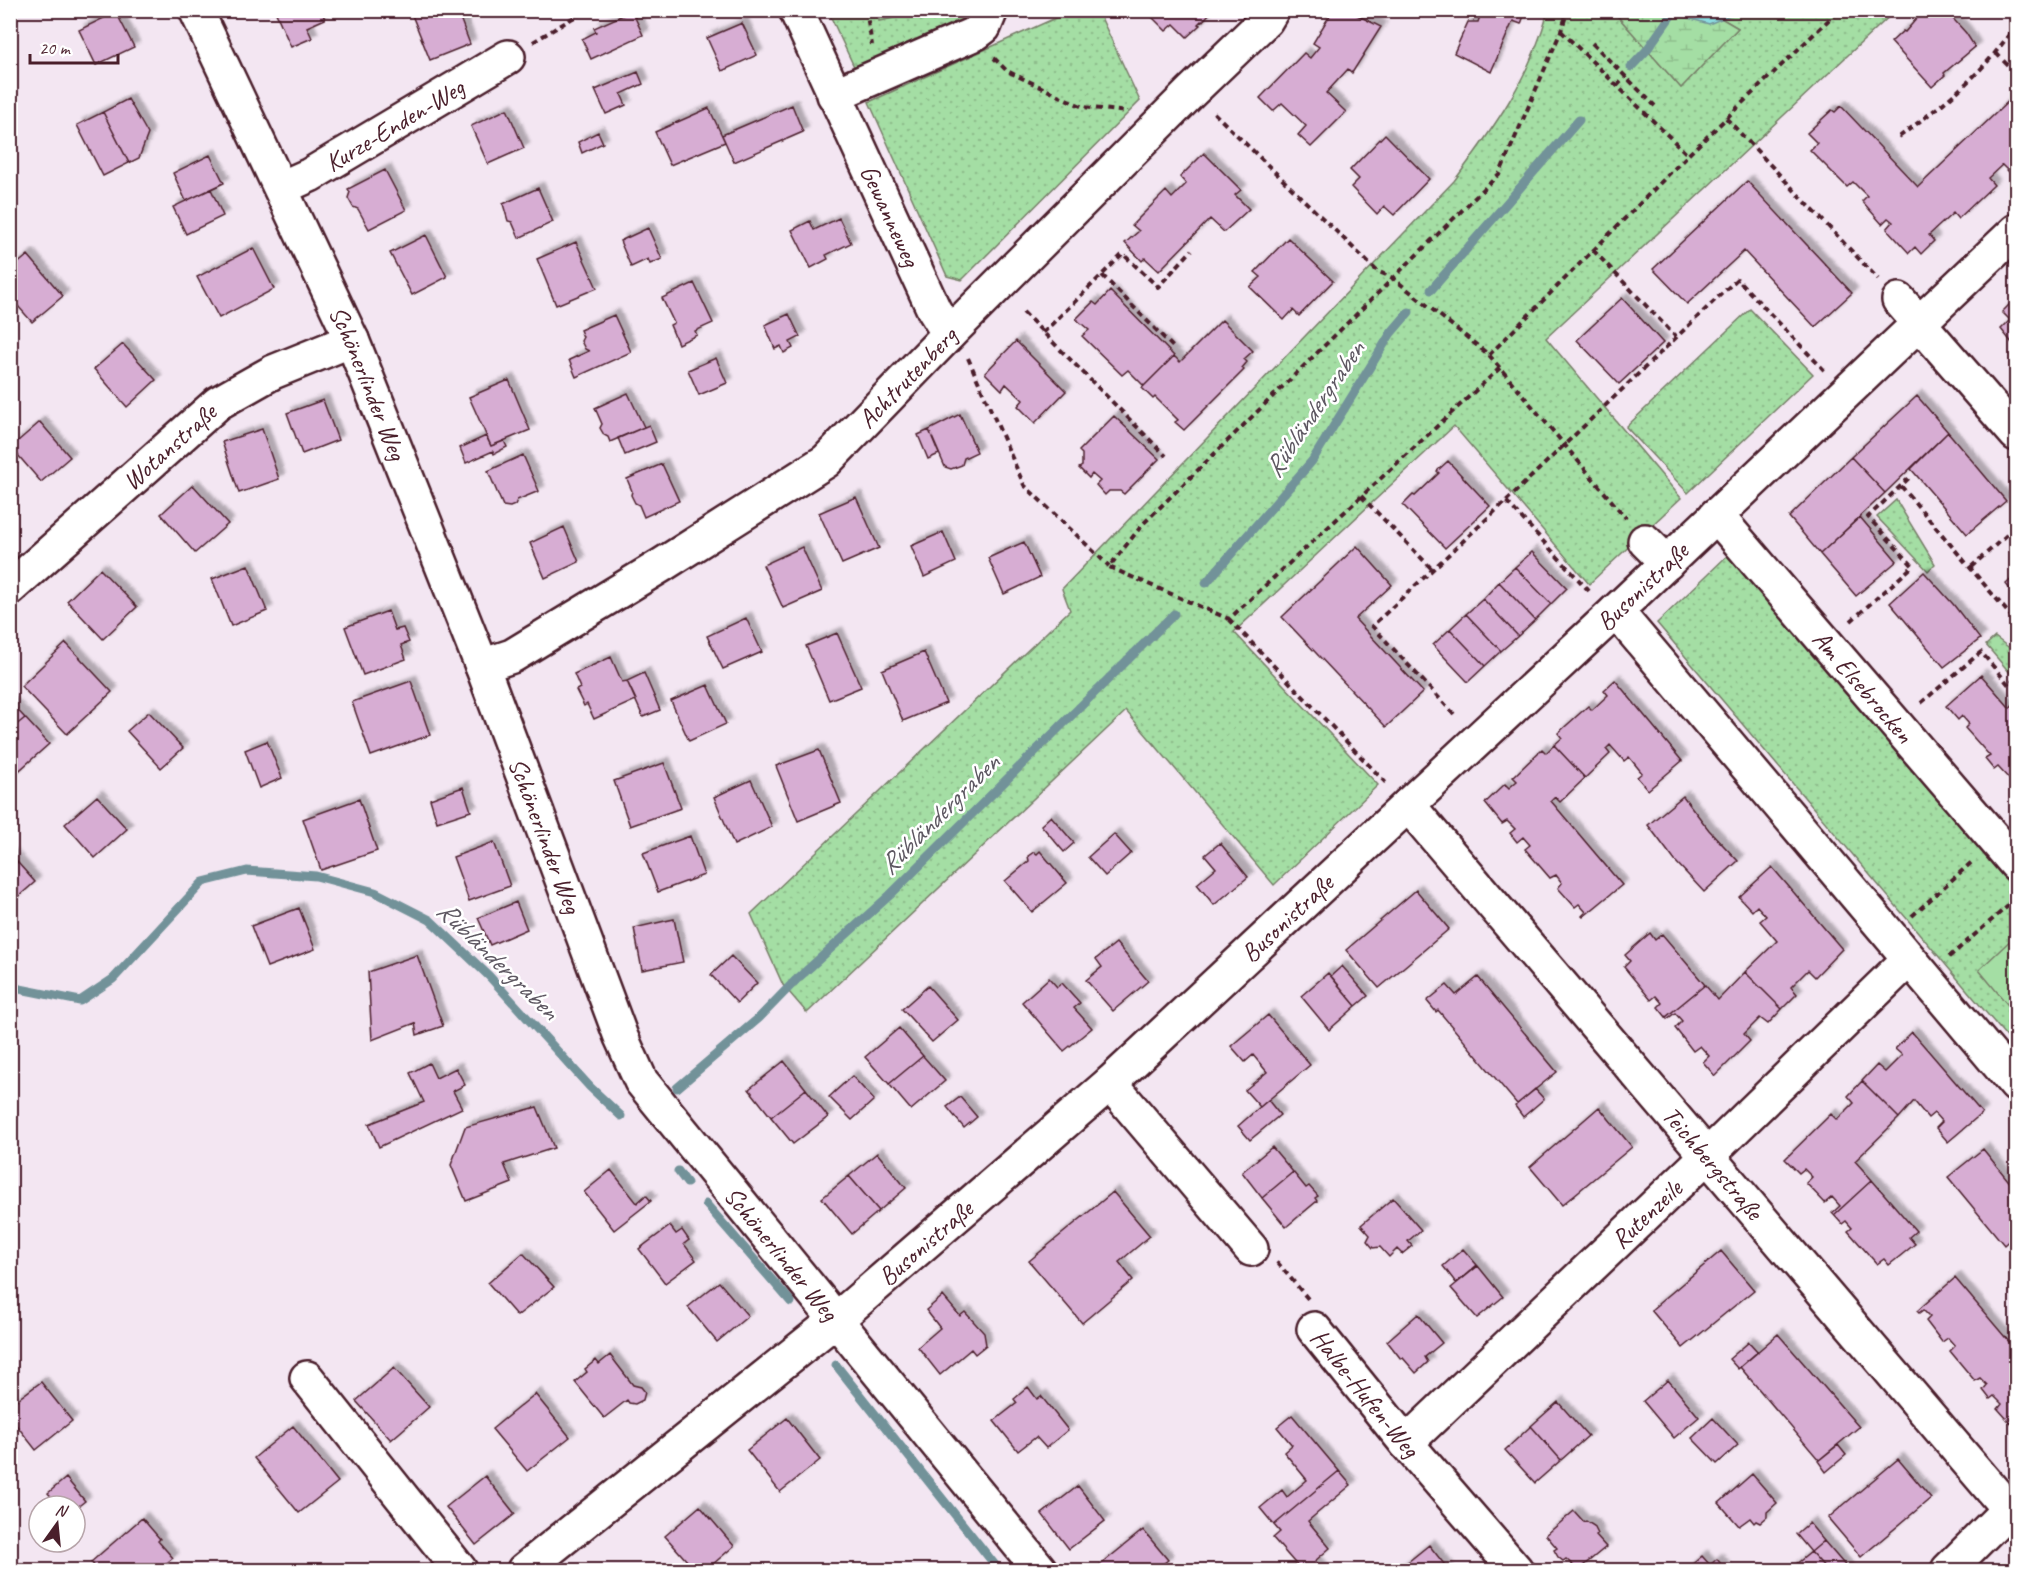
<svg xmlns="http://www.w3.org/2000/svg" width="2027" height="1581" font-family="Caveat,sans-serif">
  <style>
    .grass { fill: url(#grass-dots); stroke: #777e68; stroke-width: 1.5 }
    .wetland { fill: url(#wetland-marsh); stroke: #777e68; stroke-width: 1.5 }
    .pitch { fill: #a4dea4; stroke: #777e68; stroke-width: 1.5 }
    .water { fill: url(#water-rules); stroke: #729299; stroke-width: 1.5 }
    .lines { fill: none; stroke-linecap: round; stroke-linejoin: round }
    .stream { stroke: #729299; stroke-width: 9 }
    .building { fill: #d7add3; stroke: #4a1f2b; stroke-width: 1.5; filter: url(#shadow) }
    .minor-casing { stroke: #4a1f2b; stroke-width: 38 }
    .path { stroke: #4a1f2b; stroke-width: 4; stroke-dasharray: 6 4.5; stroke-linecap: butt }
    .minor { stroke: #fff; stroke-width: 33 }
    .labels { text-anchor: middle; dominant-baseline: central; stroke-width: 5; stroke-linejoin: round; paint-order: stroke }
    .street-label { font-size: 26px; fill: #4a1f2b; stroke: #fff }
    .water-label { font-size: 27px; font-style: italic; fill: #5e5862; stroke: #fff }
  </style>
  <defs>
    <pattern id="grass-dots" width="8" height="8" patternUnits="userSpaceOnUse" patternTransform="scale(1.5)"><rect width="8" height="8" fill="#a4dea4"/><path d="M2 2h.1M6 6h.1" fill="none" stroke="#8fbe8d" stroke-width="1.8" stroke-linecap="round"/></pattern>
    <pattern id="wetland-marsh" width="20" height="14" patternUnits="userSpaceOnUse" patternTransform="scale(1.5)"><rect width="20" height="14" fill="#a4dea4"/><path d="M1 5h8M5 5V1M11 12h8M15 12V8" fill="none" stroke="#8fbe8d"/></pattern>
    <pattern id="water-rules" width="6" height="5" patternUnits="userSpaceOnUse" patternTransform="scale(1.5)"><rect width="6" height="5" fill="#8cdee3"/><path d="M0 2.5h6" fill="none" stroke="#7abec3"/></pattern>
    <filter id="shadow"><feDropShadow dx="5.5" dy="-5.5" stdDeviation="1.5" flood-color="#0004"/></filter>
  </defs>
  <rect width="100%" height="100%" fill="#f3e6f2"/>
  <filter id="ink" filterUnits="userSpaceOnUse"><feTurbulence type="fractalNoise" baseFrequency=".0167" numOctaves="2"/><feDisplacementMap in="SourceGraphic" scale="12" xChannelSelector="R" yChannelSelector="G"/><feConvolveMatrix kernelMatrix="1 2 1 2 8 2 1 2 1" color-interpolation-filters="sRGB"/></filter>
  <g filter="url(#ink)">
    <path class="grass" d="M1073 10 1098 11 1140 101 962 280 947 276 869 102Z
      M828 11H969L963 26 857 73Z
      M1548 11H1613L1681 88 1738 28 1721 18 1740 11H1895L1546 338 1681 498 1589 584 1454 426 1234 632 1378 785 1274 885 1126 711 807 1013 783 985 751 914 1070 610 1062 589 1454 181C1494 128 1531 76 1548 11Z
      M1750 309 1813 374 1688 493 1626 427Z
      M1896 500 1935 564 1928 571 1877 517Z
      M1730 553 2016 892V1048L1657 623Z
      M1995 637 2016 653V667L2010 673 1986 645Z"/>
    <path class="wetland" d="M1613 11H1668L1674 14 1709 23 1721 18 1738 28 1681 88Z"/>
    <path class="pitch" d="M877 10H929V11L879 21Z
      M2016 935V1015L1979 970Z"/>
    <path class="water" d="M1668 11H1740L1709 24 1674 14Z"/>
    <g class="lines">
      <path class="stream" d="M1631 67 1646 51 1675 10
        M1431 290 1579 120
        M1206 583 1312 461 1391 333 1409 312
        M10 987 80 1001 113 979 203 882 247 871 316 876 375 892 430 920 489 976 590 1087 621 1116
        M677 1088 759 1018 796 980 890 895 1174 614
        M678 1171 687 1183
        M706 1204 791 1302
        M836 1365 999 1570"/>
    </g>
    <path class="building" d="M282 10H321L325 19 307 27 312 38 291 47 276 13Z
      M422 10H457L470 44 430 60 412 15Z
      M1152 10H1210L1211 12 1202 22 1201 21 1198 24 1200 25 1187 37 1174 24 1166 31 1149 14Z
      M1333 10H1347L1381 27 1352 73 1348 69 1326 93 1346 112 1311 147 1298 135 1306 126 1282 103 1273 111 1260 98 1304 53 1310 58 1319 47 1313 43Z
      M1482 10H1526L1521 24 1513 21 1491 72 1454 53 1468 22H1478Z
      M1924 10H1943L1947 12 1966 33 1975 47 1944 73 1945 75 1932 87 1891 42 1903 31 1905 32Z
      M632 11 643 35 591 59 582 39 596 32 594 28Z
      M116 12 134 47 96 65 79 30Z
      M742 23 757 55 722 71 707 38Z
      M638 72 643 84 621 94 626 105 606 114 595 90Z
      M2016 94V164L2009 172 2002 165 1988 178 1994 185 1958 219 1953 213 1929 235 1934 241 1921 254 1915 247 1909 253 1887 229 1893 222 1888 218 1882 224 1862 201 1867 196 1853 182 1847 187 1810 150 1817 143 1807 133 1832 110 1835 112 1841 106 1918 187Z
      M128 99 148 134 139 158 129 163 103 112Z
      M792 105 803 132 734 162 722 135Z
      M709 108 725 142 670 165 655 132Z
      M507 109 524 148 488 164 471 126Z
      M103 112 129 163 103 176 77 125Z
      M598 132 603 143 582 153 578 142Z
      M1385 134 1429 179 1394 215 1384 206 1377 214 1351 187 1359 179 1350 170Z
      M1204 153 1241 190 1235 195 1249 209 1224 232 1210 219 1159 271 1145 258 1142 261 1125 243 1139 231 1132 225 1166 191 1172 198 1186 184 1180 177Z
      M210 155 224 183 186 201 173 173Z
      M385 170 406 210 369 229 358 209 353 207 348 198 350 192 348 189Z
      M1747 181 1852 293 1815 327 1744 251 1687 304 1653 269Z
      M538 188 553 222 519 238 512 222 508 221 503 204Z
      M211 189 223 216 186 234 173 207Z
      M839 218 851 243 826 255 828 259 811 268 792 230 810 221 814 230Z
      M648 228 662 259 650 264 648 259 631 267 620 241Z
      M426 235 447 277 412 295 390 253Z
      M1288 238 1333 281 1299 316 1293 310 1284 320 1250 287 1261 277 1255 272Z
      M576 242 597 288 556 305 537 259Z
      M253 248 274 289 219 318 197 277Z
      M28 255 63 296 32 322 10 297V270Z
      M694 283 713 323 695 331 697 335 678 344 670 325 674 323 662 298Z
      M1110 291 1174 356 1144 386 1128 370 1122 375 1082 336 1089 330 1076 319 1093 302 1097 305Z
      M1622 298 1663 343 1619 384 1577 340Z
      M2016 298V348L2001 329 2010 320 2002 312Z
      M789 314 800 337 790 342 793 348 784 353 781 346 775 349 765 325Z
      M614 315 631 352 576 377 569 360 589 351 585 349 581 341 583 337 580 330Z
      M1222 320 1253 351 1244 359 1247 362 1242 368 1244 370 1184 430 1175 422 1178 420 1155 397 1153 399 1142 388 1174 356 1180 362Z
      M1016 341 1066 391 1035 423 1018 406 1023 400 1006 384 1002 390 985 373Z
      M123 344 156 380 127 407 94 369Z
      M716 358 727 383 699 395 688 370Z
      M509 380 530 430 491 446 469 397Z
      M628 393 644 427 610 442 608 437 604 435 600 428 602 424 595 408Z
      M1917 396 1948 432 1885 493 1851 457Z
      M323 400 338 440 302 454 287 413Z
      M960 414 977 452 964 458 962 465 951 469 945 467 929 430Z
      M1114 416 1159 459 1124 494 1120 491H1109L1105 495 1096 485 1100 481 1092 474 1089 478 1079 468 1082 466V454L1079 451Z
      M40 422 70 457 41 482 11 447Z
      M649 425 656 442 625 455 618 438Z
      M262 429 279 479 239 493 222 442Z
      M929 430 939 454 928 459 918 435Z
      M1948 432 2006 501 1967 534 1911 469Z
      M486 436 491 446 504 441 507 447 494 454 493 451 466 463 460 448Z
      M523 455 539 491 517 500 515 505 510 507 503 506 488 471Z
      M1851 457 1885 493 1820 554 1789 517Z
      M1448 461 1490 506 1445 548 1403 505 1413 495 1415 496 1439 473 1437 471Z
      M662 464 679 501 644 517 639 505 635 503 631 495 632 491 627 479Z
      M193 485 228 524 195 553 161 514Z
      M856 497 879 548 842 564 819 513Z
      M1860 517 1897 561 1856 596 1820 554Z
      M564 527 579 562 545 578 530 543Z
      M943 532 956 562 924 577 911 546Z
      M1024 542 1040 577 1004 594 988 558Z
      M1357 546 1392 585 1355 619 1423 692 1386 727 1282 617Z
      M802 547 822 591 783 608 763 565Z
      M1532 552 1567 588 1551 604 1515 567Z
      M248 565 267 611 231 626 212 579Z
      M1515 567 1551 604 1535 620 1499 582Z
      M100 569 137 607 103 639 67 601Z
      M1924 572 1953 604 1980 639 1944 667 1890 603Z
      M2016 575V597L2006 584Z
      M1499 582 1535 620 1518 636 1483 599Z
      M1483 599 1518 636 1501 651 1466 614Z
      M388 611 395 630 403 628 409 642 401 645 406 659 363 675 345 627Z
      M1466 614 1501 651 1485 666 1450 629Z
      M746 618 762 652 723 669 707 636Z
      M1450 629 1485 666 1468 682 1433 645Z
      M837 633 861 687 829 700 806 646Z
      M66 643 112 692 67 734 21 686Z
      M924 652 946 703 903 721 882 670Z
      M611 657 622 682 627 681 636 700 594 719 587 704 584 706 576 690 580 688 574 674Z
      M644 673 660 710 643 717 627 681Z
      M1981 675 2010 708 2016 701V776L2011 781 1998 767 1994 770 1985 759 1990 756 1965 728 1969 724 1962 716 1958 720 1946 706Z
      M1615 680 1682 761 1648 790 1637 777 1642 773 1629 757 1624 761 1610 745 1606 749 1610 754 1585 778 1554 745 1562 738 1558 733 1588 706 1592 710 1608 695 1604 690Z
      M411 681 430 735 371 756 352 702Z
      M708 685 726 724 689 741 671 701Z
      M10 702 25 718 10 730Z
      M149 712 183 748 161 768 127 731Z
      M25 718 49 744 13 776 10 774V730Z
      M267 741 282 778 259 788 245 750Z
      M1554 745 1585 778 1560 802 1555 797 1551 801 1622 885 1583 917 1582 916 1586 912 1579 904 1575 907 1558 888 1562 883 1556 875 1550 878 1525 849 1530 845 1523 837 1517 842 1510 833 1515 829 1507 821 1502 824 1485 803 1505 784 1509 788 1517 781 1513 777 1542 749 1546 753Z
      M819 750 841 803 798 821 776 766Z
      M664 763 681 808 630 826 614 781Z
      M751 780 772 827 734 845 714 797Z
      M463 787 471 811 437 822 430 799Z
      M97 796 127 829 95 858 65 824Z
      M1683 796 1709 830 1738 861 1704 892 1675 861 1648 825Z
      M359 799 377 851 321 870 303 819Z
      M1051 816 1074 843 1064 852 1041 825Z
      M1114 834 1131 853 1105 876 1088 857Z
      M690 836 704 875 658 892 643 853Z
      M494 842 510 886 469 901 453 857Z
      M1220 843 1248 877 1214 905 1197 884 1216 868 1205 855Z
      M1040 851 1067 883 1032 912 1005 881 1029 861 1028 856 1034 852 1037 854Z
      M10 854 35 882 10 904Z
      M1772 867 1842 949 1815 977 1808 970 1791 987 1797 994 1782 1009 1745 972 1777 941 1760 921 1766 916 1757 906 1752 911 1739 897Z
      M1416 890 1449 929 1379 988 1346 950Z
      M516 902 527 929 490 945 478 918Z
      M299 908 315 949 267 967 251 926Z
      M674 919 683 962 642 970 634 928Z
      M1650 933 1655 940 1662 934 1705 985 1666 1017 1658 1007 1662 1003 1656 996 1651 1000 1624 967 1630 961 1625 955Z
      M1116 943 1148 981 1113 1011 1086 980 1102 967 1096 959Z
      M417 955 443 1026 417 1035 415 1023 372 1040 368 972Z
      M731 956 757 983 737 1003 711 975Z
      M1342 966 1368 996 1356 1006 1331 976Z
      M1745 972 1782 1009 1768 1024 1760 1018 1744 1034 1750 1041 1715 1076 1703 1062 1709 1056 1700 1046 1693 1051 1675 1028 1682 1021 1675 1013 1667 1019 1666 1017 1705 985 1718 1000Z
      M1328 973 1356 1006 1329 1030 1301 996Z
      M1478 977 1557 1072 1517 1104 1438 1010 1436 1012 1427 1001 1447 985 1456 995Z
      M1049 978 1057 987 1062 983 1080 1003 1074 1008 1092 1028 1064 1051 1022 1002Z
      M928 986 958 1020 932 1042 902 1009Z
      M1268 1015 1310 1065 1260 1107 1245 1090 1267 1072 1253 1055 1245 1062 1231 1046Z
      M899 1028 923 1056 889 1084 865 1057Z
      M1912 1032 1982 1113 1948 1142 1936 1128 1942 1122 1934 1113 1928 1118 1914 1101 1899 1118 1862 1081 1877 1065 1885 1072 1902 1055 1895 1049Z
      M923 1056 945 1081 911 1110 889 1084Z
      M784 1061 806 1089 771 1117 749 1089Z
      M429 1063 436 1078 456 1068 465 1085 453 1091 462 1108 379 1147 369 1124 424 1102 410 1073Z
      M852 1076 874 1100 852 1120 829 1097Z
      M1862 1081 1899 1118 1855 1161 1872 1180 1834 1215 1832 1213 1840 1206 1832 1197 1825 1203 1806 1183 1812 1177 1804 1169 1799 1173 1785 1159 1831 1114 1837 1120 1854 1103 1848 1096Z
      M806 1089 828 1117 793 1144 771 1117Z
      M1535 1089 1544 1099 1523 1117 1515 1106Z
      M960 1097 977 1117 964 1128 947 1107Z
      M1268 1100 1280 1115 1250 1140 1238 1126Z
      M537 1107 554 1148 504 1164 512 1183 466 1201 451 1165 465 1127Z
      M1599 1107 1632 1147 1562 1205 1530 1167Z
      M1272 1147 1293 1172 1262 1198 1242 1172Z
      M1983 1149 2016 1190V1234L2004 1245 1948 1177Z
      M877 1153 906 1188 879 1211 849 1176Z
      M611 1170 637 1203 646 1195 651 1201 614 1230 584 1192Z
      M1293 1172 1306 1188 1309 1186 1318 1196 1315 1198 1317 1201 1286 1227 1262 1198Z
      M849 1176 879 1211 852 1234 822 1198Z
      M1872 1180 1916 1231 1909 1237 1915 1244 1889 1265 1884 1259 1877 1264 1848 1231 1852 1228 1846 1221 1842 1224 1834 1215Z
      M1113 1192 1150 1236 1119 1262 1133 1280 1082 1323 1029 1261Z
      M1393 1198 1421 1230 1408 1241 1412 1246 1402 1254 1397 1249 1389 1257 1380 1247 1373 1248 1367 1241 1370 1235 1361 1225Z
      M670 1226 676 1234 682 1230 689 1240 684 1244 696 1260 665 1283 639 1249Z
      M1463 1249 1477 1265 1456 1283 1443 1266Z
      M1721 1251 1754 1290 1683 1348 1651 1310Z
      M523 1253 554 1287 517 1316 488 1283Z
      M1478 1266 1503 1297 1477 1318 1451 1288Z
      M1955 1278 2016 1350 2015 1428 1998 1409 2002 1404 1994 1396 1990 1399 1983 1390 1987 1385 1980 1378 1975 1381 1950 1351 1955 1346 1948 1338 1942 1342 1926 1321 1930 1317 1923 1310 1919 1313 1917 1311Z
      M719 1282 748 1316 717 1342 688 1307Z
      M943 1296 960 1316 965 1312 984 1333 986 1345 975 1354 971 1349 940 1375 918 1347 940 1328 926 1310Z
      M1418 1314 1442 1343 1425 1357 1428 1362 1416 1373 1403 1358 1401 1359 1387 1341Z
      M1778 1334 1859 1427 1819 1460 1740 1367Z
      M1749 1342 1758 1352 1738 1369 1729 1359Z
      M610 1355 633 1385 641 1387 645 1392 643 1400 635 1404 629 1403 627 1400 604 1418 575 1382 587 1372 585 1369 596 1360 599 1364Z
      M394 1368 429 1407 391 1440 356 1401Z
      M1668 1380 1699 1417 1674 1438 1643 1401Z
      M41 1382 72 1421 36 1450 10 1417V1405Z
      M1028 1387 1037 1399 1041 1396 1068 1430 1046 1448 1036 1437 1018 1451 994 1421 1017 1403 1014 1399Z
      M535 1394 570 1437 527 1471 492 1429Z
      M1558 1402 1588 1436 1561 1460 1531 1426Z
      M1292 1415 1339 1471 1274 1525 1260 1508 1282 1490 1287 1497 1307 1480 1284 1452 1292 1445 1277 1427Z
      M787 1418 820 1460 780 1492 747 1450Z
      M1713 1418 1738 1445 1717 1464 1692 1438Z
      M293 1426 338 1482 299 1513 254 1458Z
      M1531 1426 1561 1460 1535 1483 1505 1450Z
      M1838 1445 1846 1455 1826 1472 1818 1461Z
      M1898 1459 1931 1498 1861 1557 1828 1518Z
      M1339 1471 1351 1485 1308 1521 1330 1548 1315 1561 1323 1570H1301L1273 1538 1280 1532 1274 1525Z
      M1752 1474 1777 1503 1767 1512V1517L1760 1523 1756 1521 1754 1523 1750 1518 1739 1526 1719 1503Z
      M485 1476 515 1514 476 1545 446 1507Z
      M66 1478 85 1501 75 1509V1506H59L48 1493Z
      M1078 1486 1105 1521 1069 1549 1042 1514Z
      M700 1506 734 1546 706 1570H695L665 1536Z
      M1574 1511 1584 1522 1586 1521 1594 1526 1598 1534 1596 1536 1606 1547 1578 1570 1566 1559 1563 1561 1558 1557 1554 1550 1557 1548 1546 1535Z
      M142 1518 160 1539 158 1541 173 1558 158 1570H127L125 1568 123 1570H98L91 1562Z
      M1809 1523 1824 1541 1811 1552 1796 1534Z
      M1143 1530 1168 1560 1155 1570H1105L1100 1565Z
      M1824 1541 1849 1570H1827L1811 1552Z
      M1429 1545 1448 1569 1446 1570H1398Z
      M1811 1552 1827 1570H1789Z
      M1702 1556 1710 1565 1717 1559 1725 1569 1691 1570 1688 1568Z"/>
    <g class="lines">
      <g class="minor-casing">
        <g id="minor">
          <path id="s1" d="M196 10 352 340 482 666 621 1037 641 1081 1040 1570"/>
          <path id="s2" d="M796 10 934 310 949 334"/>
          <path d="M834 95 976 33 984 27 991 10"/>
          <path id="s3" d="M281 188 310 175 508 57"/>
          <path d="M1899 300 2016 434"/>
          <path id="s4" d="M1716 515 2016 864"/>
          <path d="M1645 541 1667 563"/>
          <path id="s5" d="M10 588 218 403 273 372 352 340"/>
          <path d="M1616 611 2016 1085"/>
          <path id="s6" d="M482 666 512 656 662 565 826 461 949 334 1191 92 1266 20 1272 10"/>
          <path id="s7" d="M1408 805 2016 1518"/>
          <path d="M1110 1083 1251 1249"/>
          <path id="s8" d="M1314 1329 1406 1443 1516 1570"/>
          <path d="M307 1378 460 1570"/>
          <path id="s9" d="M1406 1443 1708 1155 1909 959"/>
          <path id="s10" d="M524 1570 837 1319 1110 1083 1616 611 2016 231"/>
          <path d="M1948 1570 2016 1502"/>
        </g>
      </g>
      <path class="path" d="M866 10 872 45
        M1439 10 1460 15
        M1561 31 1688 155 1839 10
        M533 42 586 10
        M1592 43 1655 106
        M1996 53 2016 74
        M994 58 1007 71 1083 107 1128 112
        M1617 86 1626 76
        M1214 113 1377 271 1393 278 1489 355 1626 518
        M1726 118 1878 279
        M1899 137C1946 102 1984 74 2016 24
        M1593 250 1676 337
        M1102 275 1174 348
        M1023 312 1166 456
        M1043 333 1123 254 1158 287 1192 250
        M1489 355 1688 155
        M968 358 1024 485 1109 566
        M1500 368 1229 619 1109 567 1143 524 1500 173 1561 31 1568 10
        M1901 486 2016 622
        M1361 496 1432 569
        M1506 501 1737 279 1824 370
        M1971 567 2016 527
        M1229 619 1386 783
        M1851 621 1913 566 1868 517 1909 478
        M1921 703 1981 652 2009 685 2016 678
        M1454 714 1372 626 1506 501 1590 592
        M1912 916 1974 860
        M1949 957 2016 899
        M1277 1262 1309 1300"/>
      <use href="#minor" class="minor"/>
    </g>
  </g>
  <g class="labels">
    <g class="street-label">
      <text stroke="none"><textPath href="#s3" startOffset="130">Kurze-Enden-Weg</textPath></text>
      <text stroke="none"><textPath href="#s2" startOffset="226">Gewanneweg</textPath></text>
      <text stroke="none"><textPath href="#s6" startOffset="518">Achtrutenberg</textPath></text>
      <text stroke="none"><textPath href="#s1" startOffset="411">Schönerlinder Weg</textPath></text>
      <text stroke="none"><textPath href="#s5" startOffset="213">Wotanstraße</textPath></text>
      <text stroke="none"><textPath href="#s10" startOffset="1490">Busonistraße</textPath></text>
      <text stroke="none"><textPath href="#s4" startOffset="226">Am Elsebrocken</textPath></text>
      <text stroke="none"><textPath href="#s1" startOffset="897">Schönerlinder Weg</textPath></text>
      <text stroke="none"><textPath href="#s10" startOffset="1004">Busonistraße</textPath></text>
      <text stroke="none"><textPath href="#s7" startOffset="470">Teichbergstraße</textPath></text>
      <text stroke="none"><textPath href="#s9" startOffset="332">Rutenzeile</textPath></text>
      <text stroke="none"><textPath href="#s10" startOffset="518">Busonistraße</textPath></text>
      <text stroke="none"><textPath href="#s1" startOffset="1383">Schönerlinder Weg</textPath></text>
      <text stroke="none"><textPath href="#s8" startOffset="82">Halbe-Hufen-Weg</textPath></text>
    </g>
    <g class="water-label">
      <text transform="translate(1314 409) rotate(-56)">Rübländergraben</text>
      <text transform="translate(939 814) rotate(-45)">Rübländergraben</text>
      <text transform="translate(498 960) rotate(44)">Rübländergraben</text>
    </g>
  </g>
  <rect width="2027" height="1581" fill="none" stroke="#fff" stroke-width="36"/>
  <rect x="18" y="18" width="1991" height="1545" fill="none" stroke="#4a1f2b" stroke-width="2" filter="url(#ink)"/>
  <g transform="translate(57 1524) rotate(15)"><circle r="28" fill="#ffffff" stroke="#b7a5aa" stroke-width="1.5"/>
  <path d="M0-4.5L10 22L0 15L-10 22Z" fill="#4a1f2b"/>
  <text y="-9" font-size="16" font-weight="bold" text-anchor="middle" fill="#4a1f2b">N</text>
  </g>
  <path d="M30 54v9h88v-9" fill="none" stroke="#4a1f2b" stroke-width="3"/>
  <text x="39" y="54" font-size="18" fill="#4a1f2b" stroke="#ffffff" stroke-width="4.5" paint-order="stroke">20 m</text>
</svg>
